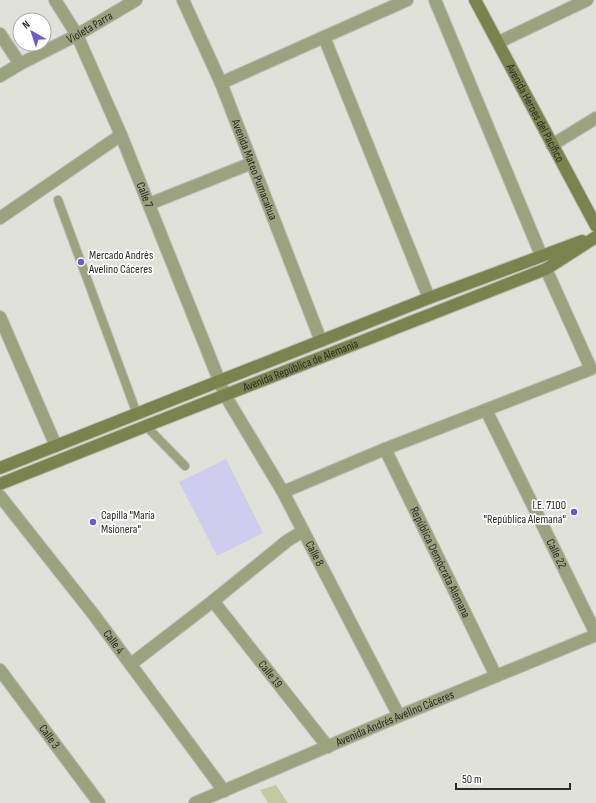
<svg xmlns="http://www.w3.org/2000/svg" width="596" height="803" font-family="'Sofia Sans Condensed',sans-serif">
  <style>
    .green { fill: #cecdee }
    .building { fill: #c3caa3 }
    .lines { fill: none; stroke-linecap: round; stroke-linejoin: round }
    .lane-casing { stroke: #bcbdb6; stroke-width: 10 }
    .street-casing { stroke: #bcbdb6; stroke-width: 14 }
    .secondary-casing { stroke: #bcbdb6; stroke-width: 14 }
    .lane { stroke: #9ba27e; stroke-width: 8 }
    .street { stroke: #9ba27e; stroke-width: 12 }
    .secondary { stroke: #7a834d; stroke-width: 12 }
    .poi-dot { fill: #6d59d3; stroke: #fff; stroke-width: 1.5 }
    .labels { text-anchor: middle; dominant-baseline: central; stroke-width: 3.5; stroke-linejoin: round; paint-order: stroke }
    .street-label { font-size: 12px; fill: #2a2b28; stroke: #fff }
    .poi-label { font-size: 12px; fill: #2a2b28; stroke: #fff; text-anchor: start }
  </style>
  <rect width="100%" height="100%" fill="#e0e2da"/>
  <path class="green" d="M226 459 263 533 217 556 179 482Z"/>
  <path class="building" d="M276 785 288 803H268L260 790Z"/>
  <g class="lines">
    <g class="lane-casing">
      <path id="lane" d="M58 200 137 414
        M146 426 185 466"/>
    </g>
    <g class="street-casing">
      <g id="street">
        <path id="s1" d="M55 0 77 35 121 135 225 395 283 492 399 716"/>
        <path id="s2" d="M183 0 221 83 321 341"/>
        <path d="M435 0 541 255"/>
        <path d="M0 34 20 64"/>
        <path d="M324 37 429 298"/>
        <path d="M499 42 587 0"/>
        <path id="s3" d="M0 76 20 64 77 35 136 0"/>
        <path d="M221 83 407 0"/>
        <path d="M552 145 596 118"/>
        <path d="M149 204 252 163"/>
        <path d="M0 218 121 135"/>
        <path d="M0 317 56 446"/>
        <path id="s4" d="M486 410 596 634"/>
        <path id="s5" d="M385 449 496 676"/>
        <path d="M283 492 385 449 591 369 546 269"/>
        <path id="s6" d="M0 496 94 615 224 791"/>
        <path id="s7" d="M213 601 328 747"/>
        <path d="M131 664 213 601 287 541 303 531"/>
        <path id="s8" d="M0 670 99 803"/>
        <path id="s9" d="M195 803 399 716 596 635"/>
      </g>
    </g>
    <g class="secondary-casing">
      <g id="secondary">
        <path id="s10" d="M475 0 596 226"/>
        <path d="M0 468 429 298 582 241"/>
        <path id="s11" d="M0 484 146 426 546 269 596 237"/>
      </g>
    </g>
    <use href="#lane" class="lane"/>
    <use href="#street" class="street"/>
    <use href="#secondary" class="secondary"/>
  </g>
  <g class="poi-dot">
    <circle cx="81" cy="262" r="4"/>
    <circle cx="574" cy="512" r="4"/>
    <circle cx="93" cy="522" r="4"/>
  </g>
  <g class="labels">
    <g class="street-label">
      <text stroke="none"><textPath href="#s3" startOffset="102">Violeta Parra</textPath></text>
      <text stroke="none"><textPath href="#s10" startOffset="128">Avenida Heroes del Pacífico</textPath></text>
      <text stroke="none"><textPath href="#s2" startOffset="184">Avenida Mateo Pumacahua</textPath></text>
      <text stroke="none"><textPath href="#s1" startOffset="215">Calle 7</textPath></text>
      <text stroke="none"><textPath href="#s11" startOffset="323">Avenida República de Alemania</textPath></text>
      <text stroke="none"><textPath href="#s1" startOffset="613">Calle 8</textPath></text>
      <text stroke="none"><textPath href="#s4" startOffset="160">Calle 22</textPath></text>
      <text stroke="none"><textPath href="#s5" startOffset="126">República Demócrata Alemana</textPath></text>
      <text stroke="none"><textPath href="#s6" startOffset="185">Calle 4</textPath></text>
      <text stroke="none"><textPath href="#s7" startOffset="93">Calle 19</textPath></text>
      <text stroke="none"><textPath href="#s9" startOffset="217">Avenida Andrés Avelino Cáceres</textPath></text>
      <text stroke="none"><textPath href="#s8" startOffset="83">Calle 3</textPath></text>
    </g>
    <g class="poi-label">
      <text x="89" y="255">Mercado Andrés<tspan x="89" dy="14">Avelino Cáceres</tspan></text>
      <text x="566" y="505" text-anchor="end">I.E. 7100<tspan x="566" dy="14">"República Alemana"</tspan></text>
      <text x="101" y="515">Capilla "María<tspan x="101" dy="14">Msionera"</tspan></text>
    </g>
  </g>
  <g transform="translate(32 32) rotate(321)"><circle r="19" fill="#ffffff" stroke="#aaaaa9"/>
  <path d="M0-3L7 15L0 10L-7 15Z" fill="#6d59d3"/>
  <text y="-6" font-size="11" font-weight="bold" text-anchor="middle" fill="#2a2b28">N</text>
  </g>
  <path d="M456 783v6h114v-6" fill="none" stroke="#2a2b28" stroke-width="2"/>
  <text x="462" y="783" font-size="12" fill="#2a2b28" stroke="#ffffff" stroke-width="3" paint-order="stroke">50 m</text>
</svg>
